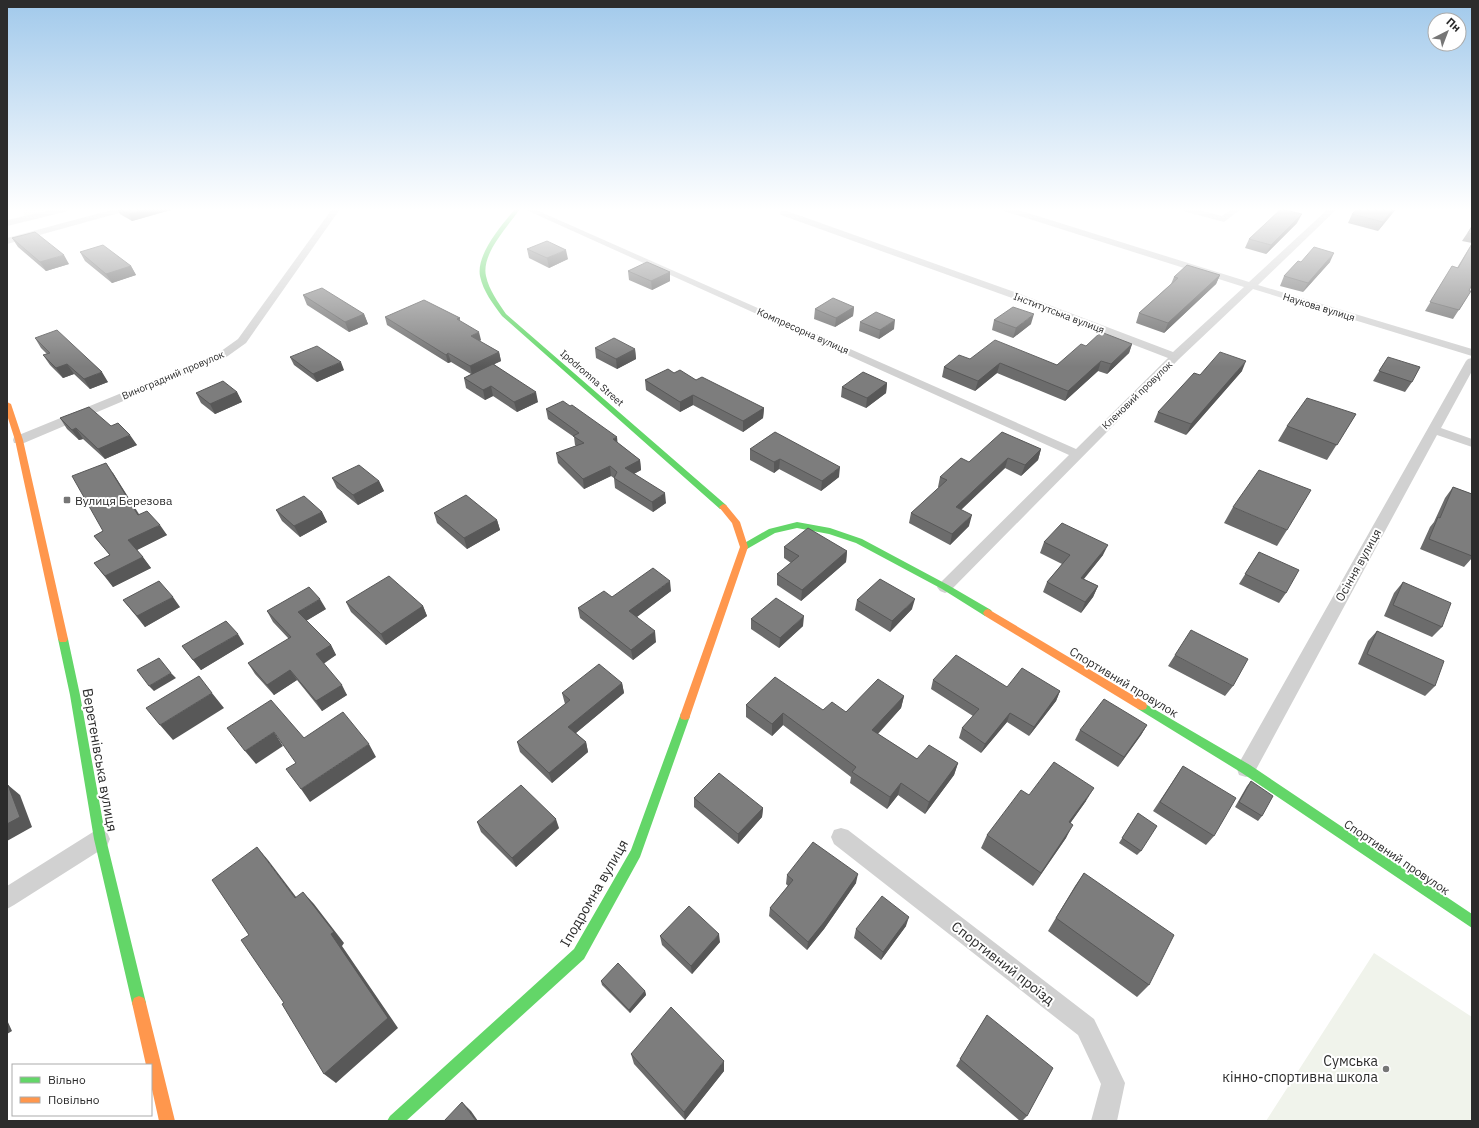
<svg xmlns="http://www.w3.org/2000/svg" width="1479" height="1128" font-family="'IBM Plex Sans',sans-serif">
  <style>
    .green { fill: #f0f3eb }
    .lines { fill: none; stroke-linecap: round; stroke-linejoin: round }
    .street { fill: #d1d1d1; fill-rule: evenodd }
    .fast { fill: #63d668; fill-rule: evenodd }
    .slow { fill: #ff974d; fill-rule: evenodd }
    .wall { fill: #6c6c6c }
    .shaded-wall { fill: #585858 }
    .building { fill: #7d7d7d; stroke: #585858 }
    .poi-dot { fill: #767676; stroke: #fff; stroke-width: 1.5 }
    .labels { text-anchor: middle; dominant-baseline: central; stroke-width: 4; stroke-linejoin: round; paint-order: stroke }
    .far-street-label { font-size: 10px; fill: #2c2c2c; stroke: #fff }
    .poi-label { font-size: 12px; fill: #2c2c2c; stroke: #fff; text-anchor: start }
    .street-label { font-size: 12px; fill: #2c2c2c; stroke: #fff }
    .near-street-label { font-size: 14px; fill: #2c2c2c; stroke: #fff }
    .near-poi-label { font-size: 14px; fill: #2c2c2c; stroke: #fff; text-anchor: end }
  </style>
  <rect width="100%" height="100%" fill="#fff"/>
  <path class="green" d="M23 209H75L25 222Z
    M1374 953 1472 1017V1121H1266Z"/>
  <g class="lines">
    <path class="street" d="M56 209H69L68 211 7 226V220Z
      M115 209H127L126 211 7 244V238Z
      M332 209H340L246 343 225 358 24 443H14L13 440 14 437 217 354 238 339Z
      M524 209H534L1076 449 1168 358 1012 298 781 215 780 213 781 211H787L1020 294 1173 352 1244 287 1004 211 1003 209H1015L1249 282 1328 209H1337L1258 285 1472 349V356L1253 289 1179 359 950 591 945 593 940 591 937 587 940 583 1069 455Z
      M1182 209H1195L1222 216 1232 209H1241L1224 222 1183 211Z
      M1472 358V371L1441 428 1472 439V447L1437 435 1253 775 1246 777 1239 775 1237 769 1239 763 1466 361 1468 359Z
      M841 828 848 830 1094 1019 1125 1083 1117 1121H1091L1101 1084 1078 1035 834 844 831 837 834 830Z
      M100 830 107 832 110 839 107 846 14 905 7 909V886L93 832Z"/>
    <path class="fast" d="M515 209H520C508 226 481 254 486 276 489 290 498 302 506 314L726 505 727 507 726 509H720L502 316C493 304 483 291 480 276 476 254 502 225 515 209Z
      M797 522 830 528 862 539 948 585 991 610 993 613 991 616H985L942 589 856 543 829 534 797 528 775 533 747 549H741L740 547 741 545 769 529Z
      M63 635 66 636 68 639 80 695 106 839 146 1003 144 1008 139 1010 134 1008 132 1003 94 839 70 695 58 639 60 636Z
      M1142 702 1250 765 1472 914V928L1242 773 1138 709 1137 706 1138 703Z
      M685 712 689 713 690 716 640 857 584 959 406 1121H387L390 1116 574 949 631 850 680 716 681 713Z"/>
    <path class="slow" d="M7 402 11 404 23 440 68 639 66 642H60L58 639 15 440 7 415Z
      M723 504 726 505 740 522 748 547 690 716 689 719 685 720 681 719 680 716 740 547 732 523 719 507Z
      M988 609 1146 703 1147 706 1146 709 1142 710 1138 709 985 616 983 613 985 610Z
      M139 996 144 998 146 1003 175 1121H159L151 1085V1065H146L132 1003 134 998Z"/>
  </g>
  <path class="wall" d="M117 209H174L132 221 120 214Z
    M1396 209 1378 231 1348 223 1352 214Z
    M1297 223 1266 254 1245 248 1249 239Z
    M1472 226V284L1469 291H1471L1453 319 1425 311 1452 266 1457 268 1472 243 1462 241Z
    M12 238 69 264 46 271 18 247Z
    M527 249 568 259 549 268 529 258Z
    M80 252 131 266 136 275 112 283 85 261Z
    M1301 262H1330L1303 292 1280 286 1284 276Z
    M628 271 670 272V281L652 290 629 280Z
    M1220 275 1216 284 1164 333 1136 323 1139 313 1171 284 1174 277Z
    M303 295 364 314 368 324 349 332 307 305Z
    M854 307 853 316 835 327 814 319 815 309Z
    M385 317 460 318V322L481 340 480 341 499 352 501 361 494 364 538 402 517 412 493 396 485 400 466 388 464 378 471 374 451 362 448 363 387 325Z
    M994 320 1031 324 1013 338 992 330Z
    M860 322 894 329 879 339 859 331Z
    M35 338 108 382 90 389 74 374 63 378 50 365 43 355 47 354 41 348Z
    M1132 344 1129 353 1107 374 1098 371 1065 401 997 373 975 391 942 377 944 367 970 359 1057 365 1086 346Z
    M595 348 635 349 636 359 617 369 596 358Z
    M290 357 344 370 317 382 294 365Z
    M1388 357 1412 382 1405 392 1373 381Z
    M1242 371 1186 435 1154 422 1158 412 1200 375Z
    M674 373 696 380 764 408 763 418 743 432 693 405 680 412 646 390 645 380Z
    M887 383 886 393 866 408 841 397 842 387Z
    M237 392 242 402 215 414 201 403 196 393Z
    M546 409 618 443 640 460 641 470 634 474 666 503 653 512 615 488 614 478 611 476 584 489 558 463 556 453 576 446 575 445 574 437 548 419Z
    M1356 414 1327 460 1278 441 1287 426Z
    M60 418 111 426 137 445 105 459 83 439 79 440 67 429Z
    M750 449 839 477 821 491 779 469 774 473 750 460Z
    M1041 449 1038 460 1021 476 1005 468 961 510 969 526 950 545 909 523 911 513 939 488 938 487 940 477 969 462Z
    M113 473 139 514 167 535 137 550 151 568 113 587 94 563 110 555 94 536 103 531Z
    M332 478 379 481 384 491 358 505 337 488Z
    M1453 487 1472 494V558L1464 567 1420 549 1430 527 1434 522 1445 498Z
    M1233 507 1287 530 1277 546 1224 523Z
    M276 510 322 512 327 522 300 537 282 521Z
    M434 513 497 520 500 530 467 549 437 523Z
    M1044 542 1103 555 1084 579 1098 586 1093 597 1081 613 1043 592 1047 582 1062 564 1040 553Z
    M784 547 847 551 846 562 801 601 777 585V574L791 563 784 558Z
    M1259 552 1286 593 1279 603 1239 584Z
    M1403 582 1442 627 1432 637 1384 616 1394 593Z
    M671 591 637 617 656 642 633 660 580 618 578 608 612 597Z
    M123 600 180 607 145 627Z
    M857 600 912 609 890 632 855 610Z
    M346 602 423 606 427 616 386 645 351 612Z
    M326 609 306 621 331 645 336 655 323 663 347 695 322 711 297 680 274 695 255 674 248 663 289 639 273 622 267 611Z
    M751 619 803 626 779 648 751 629Z
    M1377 631 1435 686 1425 696 1358 664 1368 641Z
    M244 644 201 670 182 646Z
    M1175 655 1233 686 1225 696 1168 666Z
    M933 680 1007 687 1060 691 1056 701 1029 736 1007 722 981 753 959 738 962 728 973 716 931 689Z
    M622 683 624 693 576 733 586 742 588 752 552 783 520 752 517 742 565 704 562 693Z
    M904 696 901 708 878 734 917 759 958 763 954 775 925 814 898 795 887 809 850 783 851 777 783 725 772 736 746 717V705L846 712Z
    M1147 725 1141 735 1118 767 1075 740 1080 730Z
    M1183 766 1214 836 1206 845 1153 811Z
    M1251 781 1262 816 1258 821 1235 807 1247 786Z
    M1029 795 1086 801 1070 823 1066 838 1033 886 981 848 987 835Z
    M694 798 763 808 762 817 738 844 694 807Z
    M1138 813 1141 851 1137 855 1119 843Z
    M477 822 559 828 516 867 481 832Z
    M1084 873 1149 985 1137 997 1048 931 1075 886Z
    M787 875 856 883 824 929 807 950 769 916 770 908 788 886 786 884Z
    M906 926 881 960 854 938 856 929Z
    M660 936 720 942 692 974 662 945Z
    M601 981 645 991 646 995 630 1013 602 985Z
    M987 1015 1027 1116 1022 1121H1020L956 1066Z
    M631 1054 724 1071 685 1120 634 1064Z"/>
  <path class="shaded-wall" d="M146 209H174L132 221 129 214Z
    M1393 209H1396L1378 231 1383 222Z
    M1302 214 1297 223 1266 254 1271 245Z
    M566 250 568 259 549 268 547 258Z
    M1334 253 1330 262 1303 292 1308 283Z
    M64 255 69 264 46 271 40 262Z
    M131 266 136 275 112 283 106 274Z
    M670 272V281L652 290 651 281Z
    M1220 275 1216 284 1164 333 1168 323Z
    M854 307 853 316 835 327 836 318Z
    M364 314 368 324 349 332 345 322Z
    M1034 314 1031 324 1013 338 1016 328Z
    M895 320 894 329 879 339 880 330Z
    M479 332 481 340 473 344 471 336Z
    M1132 344 1129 353 1107 374 1111 364Z
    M635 349 636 359 617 369 616 359Z
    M499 352 501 361 472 375 470 366Z
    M448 353 451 362 448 363 446 355Z
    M1101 361 1098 371 1065 401 1068 391Z
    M1246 361 1242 371 1186 435 1191 424Z
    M341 362 344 370 317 382 313 374Z
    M1000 363 997 373 975 391 978 381Z
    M67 364 74 374 63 378 56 368Z
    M102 372 108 382 90 389 84 379Z
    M887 383 886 393 866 408 867 398Z
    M491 386 493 396 485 400 483 390Z
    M237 392 242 402 215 414 210 404Z
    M536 392 538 402 517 412 514 402Z
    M693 395V405L680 412V402Z
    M764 408 763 418 743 432V421Z
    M76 428 83 439 79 440 72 430Z
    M130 435 137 445 105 459 98 449Z
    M617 437 618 447 613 439Z
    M1041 449 1038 460 1021 476 1025 465Z
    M1008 458 1005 468 953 517 956 507Z
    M780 459 779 469 774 473V462Z
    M640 460 641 470 626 478 625 468Z
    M106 463 113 473 145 525 138 515Z
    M610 466 611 476 584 489 583 479Z
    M840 467 839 477 821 491 822 481Z
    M379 481 384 491 358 505 353 495Z
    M665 493 666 503 653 512 652 502Z
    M322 512 327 522 300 537 294 526Z
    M972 515 969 526 950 545 952 534Z
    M497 520 500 530 467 549 464 538Z
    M160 525 167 535 135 551 128 540Z
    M1108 545 1103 555 1076 588 1081 578Z
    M847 551 846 562 801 601 802 590Z
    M143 557 151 568 113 587 105 576Z
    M670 581 671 591 630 622 629 611Z
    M1098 586 1093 597 1081 613 1085 602Z
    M173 597 180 607 145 627 137 616Z
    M320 599 326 609 304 622 298 612Z
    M915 599 912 609 890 632 892 621Z
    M423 606 427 616 386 645 381 634Z
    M804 616 803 626 779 648 780 638Z
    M655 631 656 642 633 660 631 650Z
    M238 634 244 644 201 670 193 660Z
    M331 645 336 655 322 665 316 654Z
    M290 670 297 680 274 695 267 685Z
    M171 673 176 678 154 691 149 686Z
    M622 683 624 693 571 737 568 727Z
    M342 685 347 695 322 711 316 701Z
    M1060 691 1056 701 1029 736 1034 727Z
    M212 693 224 708 173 740 160 725Z
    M904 696 901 708 870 742 872 730Z
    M783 713V725L772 736V724Z
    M1010 713 1007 722 981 753 985 744Z
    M1147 725 1141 735 1118 767 1124 757Z
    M274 732 283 746 256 764 245 751Z
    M586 742 588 752 552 783 549 773Z
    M369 744 376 757 310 802 301 789Z
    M958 763 954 775 925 814 929 802Z
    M901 783 898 795 887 809 890 797Z
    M8 785 20 795 32 827 7 841Z
    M1094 788 1086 801 1062 835 1069 822Z
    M763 808 762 817 738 844V834Z
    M556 819 559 828 516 867 512 858Z
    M1073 825 1066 838 1033 886 1041 873Z
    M257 847 268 860 306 910 295 898Z
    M858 874 856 883 824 929 807 950 808 942Z
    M303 892 314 904 344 943 342 946 398 1028 336 1083 324 1074 331 934Z
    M909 917 906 926 881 960 883 952Z
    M719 934 720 942 692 974 691 966Z
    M645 991 646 995 630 1013 629 1010Z
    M7 1020 12 1031 7 1034Z
    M724 1061V1071L685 1120 684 1112Z
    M462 1102 471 1111 478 1121H476Z"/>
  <path class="building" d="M119 209H146L129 214Z
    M1281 209 1302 214 1271 245 1249 239Z
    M1357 209H1393L1383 222 1352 214Z
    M1472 226V234L1468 233Z
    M35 232 64 255 40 262 12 238Z
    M547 241 566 250 547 258 527 249Z
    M1472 244V284L1469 291H1471L1459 310 1430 302 1452 266 1458 268Z
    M103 245 131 266 106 274 80 252Z
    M1314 247 1334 253 1308 283 1284 276 1298 261 1301 262Z
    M647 262 670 272 651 281 628 271Z
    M1187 265 1220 275 1168 323 1139 313 1178 278 1174 277Z
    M322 288 364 314 345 322 303 295Z
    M833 298 854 307 836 318 815 309Z
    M424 300 460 318 457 319 479 332 471 336 499 352 470 366 448 353 446 355 385 317Z
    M1013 307 1034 314 1016 328 994 320Z
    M876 312 895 320 880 330 860 322Z
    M57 330 102 372 84 379 67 364 56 368 43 355 50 353 35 338Z
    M1101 332 1132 344 1111 364 1101 361 1068 391 1000 363 978 381 944 367 959 355 970 359 995 340 1057 365 1081 344 1086 346Z
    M614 338 635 349 616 359 595 348Z
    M317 346 341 362 313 374 290 357Z
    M1220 352 1246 361 1191 424 1158 412 1194 373 1200 375Z
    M1388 357 1420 367 1412 382 1379 371Z
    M493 364 536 392 514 402 491 386 483 390 464 378Z
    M668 369 674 373 680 370 696 380 702 377 764 408 743 421 693 395 680 402 645 380Z
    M863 372 887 383 867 398 842 387Z
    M223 381 237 392 210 404 196 393Z
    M1307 398 1356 414 1337 445 1287 426Z
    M563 401 570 406 572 405 617 437 613 439 640 460 625 468 665 493 652 502 614 478 617 472 610 466 583 479 556 453 584 443 573 436 579 433 546 409Z
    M89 407 111 426 118 423 130 435 98 449 76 428 72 430 60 418Z
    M775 432 840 467 822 481 780 459 774 462 750 449Z
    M1002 432 1041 449 1025 465 1008 458 956 507 972 515 952 534 911 513 947 480 940 477 961 458 969 462Z
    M106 463 138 515 147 511 160 525 128 540 143 557 105 576 94 563 110 555 94 536 103 531 72 476Z
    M359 465 379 481 353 495 332 478Z
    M1259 470 1311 490 1287 530 1233 507Z
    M1453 487 1472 494V556L1429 539 1438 517 1440 518Z
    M466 495 497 520 464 538 434 513Z
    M304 496 322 512 294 526 276 510Z
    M1062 523 1108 545 1081 578 1098 586 1085 602 1047 582 1070 555 1044 542Z
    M808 528 847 551 802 590 777 574 799 556 784 547Z
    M1259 552 1299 570 1286 593 1245 574Z
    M653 568 670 581 629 611 655 631 631 650 578 608 604 591 612 597Z
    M389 576 423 606 381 634 346 602Z
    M880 579 915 599 892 621 857 600Z
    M159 581 173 597 137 616 123 600Z
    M1403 582 1451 603 1442 627 1393 605Z
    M309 587 320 599 298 612 331 645 316 654 342 685 316 701 290 670 267 685 248 663 291 637 267 611Z
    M776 598 804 616 780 638 751 619Z
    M226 621 238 634 193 660 182 646Z
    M1191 630 1248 659 1233 686 1175 655Z
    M1377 631 1444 661 1435 686 1367 654Z
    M956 655 1007 687 1022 668 1060 691 1034 727 1010 713 985 744 962 728 979 709 933 680Z
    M159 658 171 673 149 686 137 670Z
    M599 664 622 683 568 727 586 742 549 773 517 742 570 700 562 693Z
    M199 676 212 693 160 725 146 708Z
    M775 677 823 710 832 702 846 712 878 679 904 696 872 730 917 759 929 745 958 763 929 802 901 783 890 797 852 772 856 767 783 713 772 724 746 705Z
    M1104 699 1147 725 1124 757 1080 730Z
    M271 700 304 738 343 712 369 744 301 789 286 769 296 763 274 732 245 751 227 728Z
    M1054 762 1094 788 1069 822 1073 825 1041 873 987 835 1021 790 1029 795Z
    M1183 766 1236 798 1214 836 1160 802Z
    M719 773 763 808 738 834 694 798Z
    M1251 781 1273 796 1262 816 1239 802Z
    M7 785H8L20 817 7 824Z
    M521 785 556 819 512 858 477 822Z
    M1138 813 1157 826 1141 851 1122 838Z
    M813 842 858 874 825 921 808 942 770 908 793 880 787 875Z
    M257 847 295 898 303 892 334 932 331 934 388 1018 324 1074 282 1004 284 1003 241 940 249 935 212 880Z
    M1084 873 1174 935 1149 985 1056 918Z
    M882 896 909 917 883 952 856 929Z
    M689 906 719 934 691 966 660 936Z
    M618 963 645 991 629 1010 601 981Z
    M671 1007 724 1061 684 1112 631 1054Z
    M987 1015 1053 1068 1027 1116 960 1059Z
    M462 1102 476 1121H444Z"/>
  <linearGradient id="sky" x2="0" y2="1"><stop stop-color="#a1c9eb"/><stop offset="0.57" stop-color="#fff"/><stop offset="1" stop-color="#fff" stop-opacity="0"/></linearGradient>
  <rect width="1479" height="367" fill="url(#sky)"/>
  <g class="poi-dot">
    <rect x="63" y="496" width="8" height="8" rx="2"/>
    <circle cx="1386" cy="1069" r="4"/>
  </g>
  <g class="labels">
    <g class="far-street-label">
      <text transform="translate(1319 307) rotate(17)">Наукова вулиця</text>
      <text transform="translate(1059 313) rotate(21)">Інститутська вулиця</text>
      <text transform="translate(803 331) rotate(24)">Компресорна вулиця</text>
      <text transform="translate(173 375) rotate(-23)">Виноградний провулок</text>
      <text transform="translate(592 378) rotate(41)">Ipodromna Street</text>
      <text transform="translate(1137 395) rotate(-44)">Кленовий провулок</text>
    </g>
    <g class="poi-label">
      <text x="75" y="500">Вулиця Березова</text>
    </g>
    <g class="street-label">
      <text transform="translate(1358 565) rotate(-61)">Осіння вулиця</text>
      <text transform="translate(1124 682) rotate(31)">Спортивний провулок</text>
      <text transform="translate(1397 857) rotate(34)">Спортивний провулок</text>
    </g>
    <g class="near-street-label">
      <text transform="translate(100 760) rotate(80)">Веретенівська вулиця</text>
      <text transform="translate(594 893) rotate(-60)">Іподромна вулиця</text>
      <text transform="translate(1003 963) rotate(38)">Спортивний проїзд</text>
    </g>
    <g class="near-poi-label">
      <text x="1378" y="1061">Сумська<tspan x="1378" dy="16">кінно-спортивна школа</tspan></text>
    </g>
  </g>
  <rect width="1479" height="1128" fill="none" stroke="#2c2c2c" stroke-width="16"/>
  <rect x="12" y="1064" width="140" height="52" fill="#ffffff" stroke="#ababab"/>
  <rect x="20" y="1077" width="20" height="6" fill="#63d668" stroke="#ababab"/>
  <text x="48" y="1084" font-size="12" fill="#2c2c2c">Вільно</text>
  <rect x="20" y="1097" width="20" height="6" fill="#ff974d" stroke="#ababab"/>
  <text x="48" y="1104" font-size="12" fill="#2c2c2c">Повільно</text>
  <g transform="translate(1447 32) rotate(42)"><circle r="19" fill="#ffffff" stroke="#ababab"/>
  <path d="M0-3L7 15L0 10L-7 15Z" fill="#767676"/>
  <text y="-6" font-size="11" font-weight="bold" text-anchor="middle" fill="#2c2c2c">Пн</text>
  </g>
</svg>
